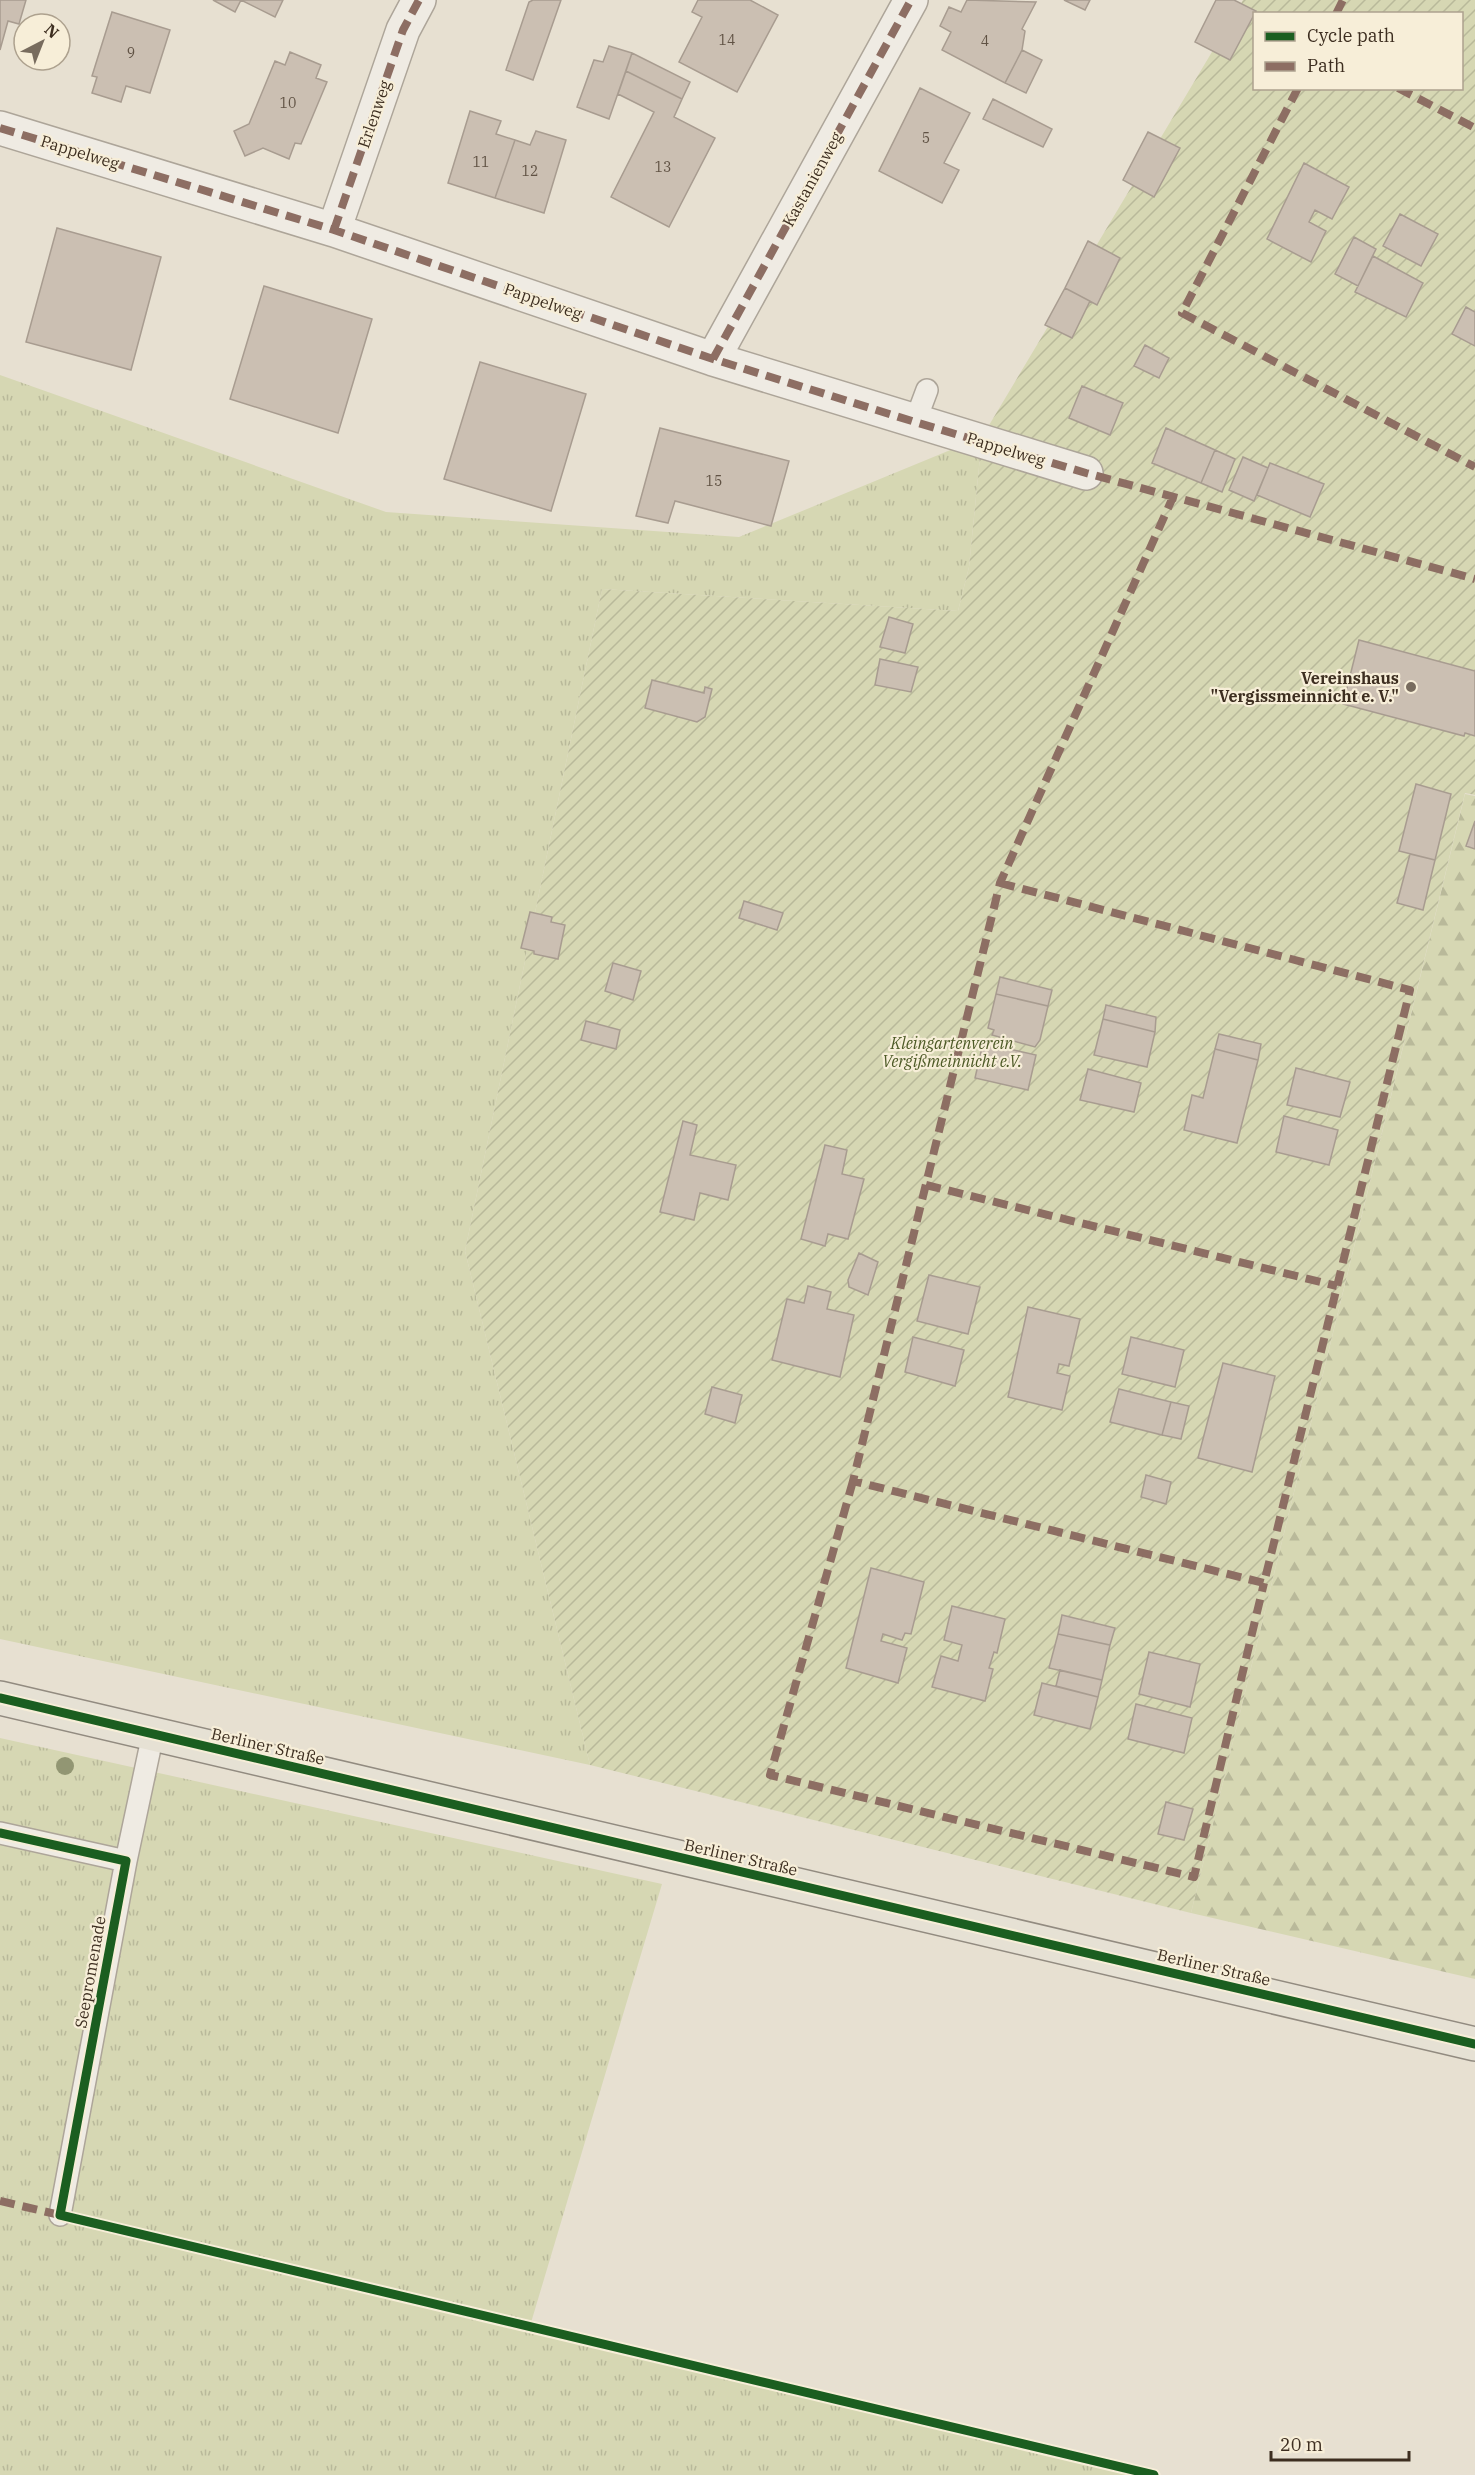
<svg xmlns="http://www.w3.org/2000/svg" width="1475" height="2475" font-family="'IBM Plex Serif',serif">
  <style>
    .grass { fill: url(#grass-tufts) }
    .forest { fill: url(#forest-firs) }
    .garden { fill: url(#garden-furrows); fill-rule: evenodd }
    .building { fill: #cbbfb2; stroke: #a89c90; stroke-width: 1.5 }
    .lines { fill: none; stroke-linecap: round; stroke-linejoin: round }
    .service-casing { stroke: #ada599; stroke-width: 24 }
    .minor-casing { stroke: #ada599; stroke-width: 36 }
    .primary-casing { stroke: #928b80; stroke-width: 36 }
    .service { stroke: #efebe3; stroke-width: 21 }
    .minor { stroke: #efebe3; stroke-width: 33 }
    .primary { stroke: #e6e1d4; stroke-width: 33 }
    .quiet { stroke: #8d6e63; stroke-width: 8; stroke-dasharray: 15 8; stroke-linecap: butt }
    .cycleway-casing { stroke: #f7eed8; stroke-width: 13 }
    .cycleway { stroke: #1b5e20; stroke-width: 9 }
    .tree { fill: #929673 }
    .poi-dot { fill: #786c5e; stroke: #f7eed8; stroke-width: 2 }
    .labels { text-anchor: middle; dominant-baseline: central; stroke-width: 4.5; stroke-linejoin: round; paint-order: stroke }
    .number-label { font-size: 14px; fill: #605244 }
    .street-label { font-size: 16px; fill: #3d2e20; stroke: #f7eed8 }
    .poi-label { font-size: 16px; font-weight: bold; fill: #3d2e20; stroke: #f7eed8; text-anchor: end }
    .park-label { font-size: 16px; font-style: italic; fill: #4d5a26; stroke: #f7eed8 }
  </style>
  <defs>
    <pattern id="grass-tufts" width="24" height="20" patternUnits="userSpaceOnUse" patternTransform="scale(1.5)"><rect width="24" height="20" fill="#d6d7b3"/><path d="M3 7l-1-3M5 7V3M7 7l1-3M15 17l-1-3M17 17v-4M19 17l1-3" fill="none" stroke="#b9b99a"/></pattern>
    <pattern id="forest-firs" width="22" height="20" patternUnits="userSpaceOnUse" patternTransform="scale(1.5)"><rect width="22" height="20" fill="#d6d7b3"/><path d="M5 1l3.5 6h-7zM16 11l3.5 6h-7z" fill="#b9b99a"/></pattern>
    <pattern id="garden-furrows" width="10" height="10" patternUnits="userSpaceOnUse" patternTransform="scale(1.5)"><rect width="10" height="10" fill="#d6d7b3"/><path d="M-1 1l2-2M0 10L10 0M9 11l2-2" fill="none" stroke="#b9b99a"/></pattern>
  </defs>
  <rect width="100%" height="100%" fill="#e7e0d1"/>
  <path class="grass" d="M0 375 386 512 739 537 982 437 969 567 958 611 602 589 465 1251 590 1765 0 1639Z
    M0 1738 662 1884 530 2326 1154 2475H0Z"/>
  <path class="forest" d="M1465 794 1475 796V1979L1191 1913Z"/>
  <path class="garden" d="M1243 0H1475V795L1465 793 1191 1913 590 1765 465 1251 602 589 958 611 969 567 982 437ZM1254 14H1462V88H1254Z"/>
  <path class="building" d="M0 0H26L19 24 8 21 0 50Z
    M213 0H241L235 12Z
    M241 0H283L275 17Z
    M533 0H561L533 80 506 70 529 2Z
    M698 0H750L778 15 737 92 679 62 702 17 692 12Z
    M967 0 1036 2 1022 29 1025 31 1022 50 1005 83 942 50 951 32 940 26 949 7 961 12Z
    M1064 0H1090L1085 10Z
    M1216 0H1234L1256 11 1230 60 1195 42Z
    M112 12 170 30 150 93 126 86 121 102 92 93 97 77 92 76Z
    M609 46 632 53 609 119 577 107 594 60 603 62Z
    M1022 50 1042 60 1026 93 1005 83Z
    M290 52 321 65 316 78 327 82 301 144 295 143 289 159 263 148 245 156 234 131 249 124 275 61 285 65Z
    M632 53 690 82 682 99 626 71Z
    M626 71 682 99 674 117 715 138 669 227 611 197 654 112 618 94Z
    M920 88 970 113 944 163 959 170 942 203 879 171Z
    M993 99 1052 129 1043 147 983 119Z
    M470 111 501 121 496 134 515 140 495 198 448 183Z
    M536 131 566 140 544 213 495 198 515 140 530 145Z
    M1148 132 1180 148 1154 197 1123 180Z
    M1304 163 1349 187 1332 219 1315 210 1309 222 1326 231 1311 262 1267 239Z
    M1400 214 1438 234 1421 266 1383 246Z
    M57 228 161 257 131 370 26 342Z
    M1354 237 1376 249 1358 286 1335 274Z
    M1088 241 1120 258 1097 305 1065 288Z
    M1373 256 1423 283 1406 317 1355 292Z
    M264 286 372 319 338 433 230 399Z
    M1065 288 1090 301 1072 338 1045 325Z
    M1466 307 1475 312V346L1452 334Z
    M1145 345 1169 358 1159 378 1134 366Z
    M480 362 586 394 551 511 444 479Z
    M1082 386 1123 403 1110 435 1069 418Z
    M660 428 789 461 771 526 675 501 668 523 636 516Z
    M1166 428 1215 450 1201 483 1152 463Z
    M1215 450 1235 459 1222 492 1201 483Z
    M1243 457 1268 468 1254 501 1229 490Z
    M1270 463 1324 484 1310 517 1257 495Z
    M889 617 913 624 905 653 880 647Z
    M1359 640 1475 671V736L1465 733 1464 736 1343 704Z
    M880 659 918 667 911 692 875 685Z
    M652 680 704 693 705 687 712 689 705 717 697 722 645 708Z
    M1416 784 1451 794 1435 860 1399 851Z
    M1475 821V849L1466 846Z
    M1410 854 1435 860 1423 910 1397 903Z
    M744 901 783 913 777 930 739 918Z
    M530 912 552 917 551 922 565 925 558 959 534 954V951L521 948Z
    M613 963 641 971 633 1000 605 991Z
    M1000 977 1052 990 1048 1006 996 994Z
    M996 994 1048 1006 1040 1040 1035 1047 992 1035 994 1030 988 1028Z
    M1106 1005 1156 1017 1155 1032 1103 1019Z
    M1103 1019 1155 1032 1147 1067 1094 1055Z
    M586 1021 620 1030 616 1049 581 1040Z
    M1219 1034 1261 1044 1258 1060 1215 1049Z
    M983 1043 1036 1055 1028 1090 975 1078Z
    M1215 1049 1258 1060 1237 1143 1184 1130 1192 1095 1203 1098Z
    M1296 1068 1350 1082 1340 1117 1287 1105Z
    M1088 1069 1141 1083 1134 1112 1080 1100Z
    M1284 1116 1338 1130 1329 1165 1276 1152Z
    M683 1121 697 1125 690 1155 736 1165 728 1200 700 1193 694 1220 660 1212Z
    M825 1145 847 1150 842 1174 864 1179 848 1239 828 1234 825 1246 801 1239Z
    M859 1253 878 1262 868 1295 849 1287 848 1280Z
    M929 1275 980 1287 968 1334 917 1321Z
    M808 1286 831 1292 827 1309 854 1315 840 1377 772 1360 787 1299 804 1303Z
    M1028 1307 1080 1319 1069 1366 1059 1364 1057 1373 1070 1376 1062 1410 1008 1397Z
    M913 1337 964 1350 955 1386 905 1372Z
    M1131 1337 1184 1350 1175 1387 1122 1374Z
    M1223 1363 1275 1376 1252 1472 1198 1458Z
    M712 1387 742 1395 735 1423 705 1414Z
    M1119 1389 1171 1402 1162 1435 1110 1422Z
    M1171 1402 1189 1406 1181 1439 1162 1435Z
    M1146 1475 1171 1482 1166 1504 1141 1497Z
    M871 1568 924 1582 911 1634 905 1633 902 1640 883 1634 881 1641 907 1648 898 1683 846 1668Z
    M952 1606 1005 1619 997 1653 994 1652 989 1668 993 1669 985 1701 932 1687 941 1656 958 1661 962 1645 944 1640Z
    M1062 1615 1115 1628 1110 1645 1058 1634Z
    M1058 1634 1110 1645 1102 1680 1049 1668Z
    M1149 1652 1200 1664 1190 1707 1139 1694Z
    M1060 1670 1102 1680 1098 1697 1056 1686Z
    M1042 1683 1098 1697 1090 1729 1034 1715Z
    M1136 1704 1192 1718 1184 1753 1128 1739Z
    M1166 1802 1193 1809 1184 1840 1158 1834Z"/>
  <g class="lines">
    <g class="service-casing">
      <path id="service" d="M915 422 927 390
        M0 1833 126 1861 60 2215
        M126 1861 153 1734"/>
    </g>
    <g class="minor-casing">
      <path id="minor" d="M0 128 334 230 713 359 1086 473
        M334 230 403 30 419 0
        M713 359 911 0"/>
    </g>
    <g class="primary-casing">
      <path id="primary" d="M0 1698 1475 2044"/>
    </g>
    <use href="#service" class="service"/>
    <use href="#minor" class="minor"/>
    <use href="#primary" class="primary"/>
    <path class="quiet" d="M1336 14 1343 0
      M1298 88 1182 313 1475 467
      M1398 88 1475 128
      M0 128 334 230 713 359 915 422 1086 473 1475 579
      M334 230 403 30 419 0
      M713 359 911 0
      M1000 883 1410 990 1264 1583 853 1481 1000 883 1173 497
      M926 1185 1337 1286
      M853 1481 770 1775 1194 1877 1264 1583
      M0 2201 64 2216"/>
    <g class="cycleway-casing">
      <path id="cycleway" d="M0 1698 1475 2044
        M0 1833 126 1861 60 2215 1154 2475"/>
    </g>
    <use href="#cycleway" class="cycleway"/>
  </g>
  <circle class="tree" cx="65" cy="1766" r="9"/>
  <circle class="poi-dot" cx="1411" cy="687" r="6"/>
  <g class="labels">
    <g class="number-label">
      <text x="727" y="40">14</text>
      <text x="985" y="41">4</text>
      <text x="131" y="53">9</text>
      <text x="288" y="103">10</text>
      <text x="926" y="138">5</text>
      <text x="481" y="162">11</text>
      <text x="663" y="167">13</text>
      <text x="530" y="171">12</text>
      <text x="714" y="481">15</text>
    </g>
    <g class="street-label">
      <text transform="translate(374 114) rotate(-71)">Erlenweg</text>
      <text transform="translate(80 152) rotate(17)">Pappelweg</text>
      <text transform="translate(812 179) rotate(-61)">Kastanienweg</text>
      <text transform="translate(543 301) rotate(19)">Pappelweg</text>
      <text transform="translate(1006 449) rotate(17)">Pappelweg</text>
      <text transform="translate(268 1746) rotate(13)">Berliner Straße</text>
      <text transform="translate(741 1857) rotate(13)">Berliner Straße</text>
      <text transform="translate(1214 1967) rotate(13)">Berliner Straße</text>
      <text transform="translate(90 1972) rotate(-80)">Seepromenade</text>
    </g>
    <g class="poi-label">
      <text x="1399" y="678">Vereinshaus<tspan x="1399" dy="18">"Vergissmeinnicht e. V."</tspan></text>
    </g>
    <g class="park-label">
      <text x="952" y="1043">Kleingartenverein<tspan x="952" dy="18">Vergißmeinnicht e.V.</tspan></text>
    </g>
  </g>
  <rect x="1253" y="12" width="210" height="78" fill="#f7eed8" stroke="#ada18e" stroke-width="1.5"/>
  <rect x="1265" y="32" width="30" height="9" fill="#1b5e20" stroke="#ada18e" stroke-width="1.5"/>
  <text x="1307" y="42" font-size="18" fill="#3d2e20">Cycle path</text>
  <rect x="1265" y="62" width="30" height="9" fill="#8d6e63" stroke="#ada18e" stroke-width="1.5"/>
  <text x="1307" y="72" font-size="18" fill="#3d2e20">Path</text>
  <g transform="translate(42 42) rotate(42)"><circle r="28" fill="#f7eed8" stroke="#ada18e" stroke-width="1.5"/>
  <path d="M0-4.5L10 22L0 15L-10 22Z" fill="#786c5e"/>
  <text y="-9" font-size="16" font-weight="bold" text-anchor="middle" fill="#3d2e20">N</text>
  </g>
  <path d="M1271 2451v9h138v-9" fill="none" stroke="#3d2e20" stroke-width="3"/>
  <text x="1280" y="2451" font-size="18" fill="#3d2e20" stroke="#f7eed8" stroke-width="4.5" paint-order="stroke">20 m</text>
</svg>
